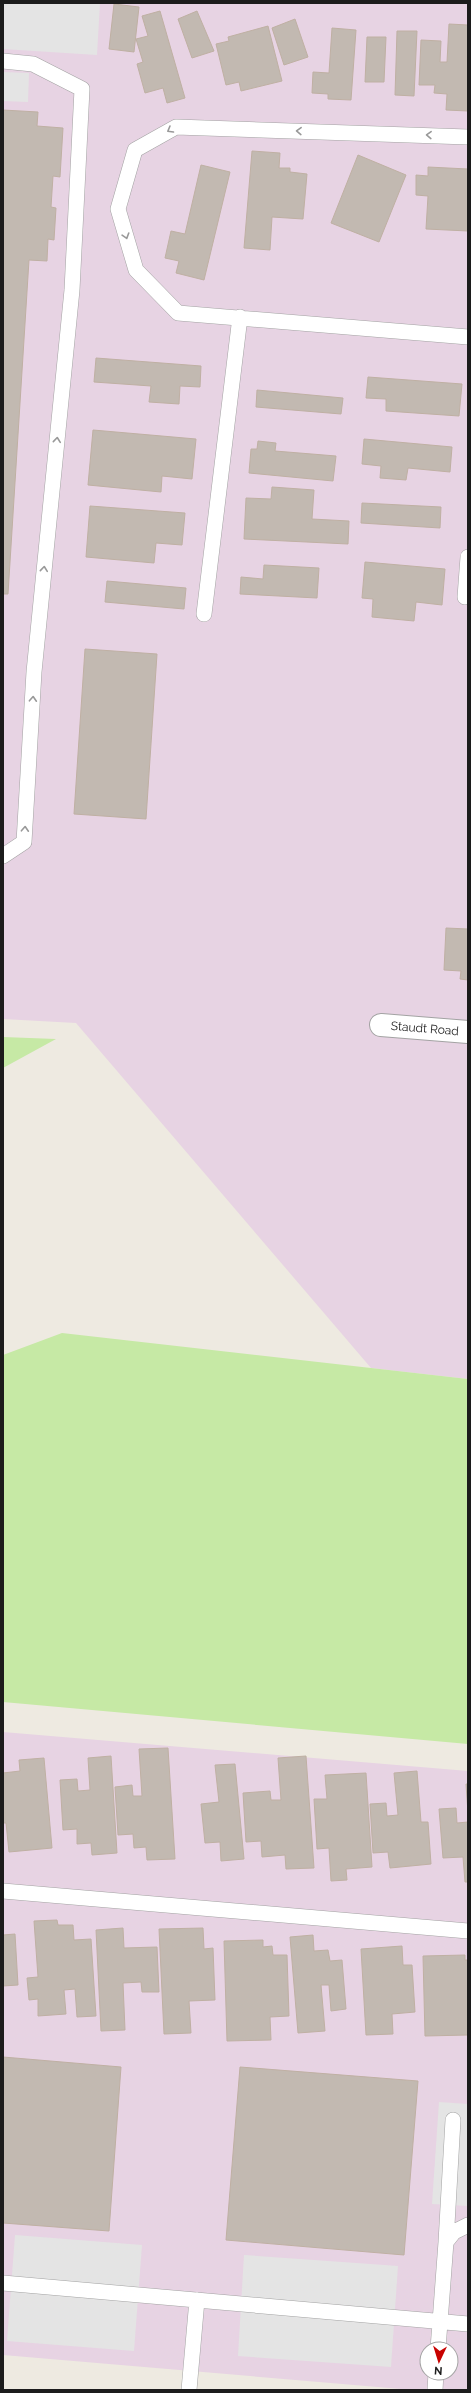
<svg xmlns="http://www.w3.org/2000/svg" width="471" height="2393" font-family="Raleway,sans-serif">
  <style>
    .industrial { fill: #e7d3e3; fill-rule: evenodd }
    .grass { fill: #c6e9a5 }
    .parking { fill: #e4e4e4 }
    .building { fill: #c2b9b1; stroke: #bfb0a3 }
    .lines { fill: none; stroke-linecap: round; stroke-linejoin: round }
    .lane-casing { stroke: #a3a3a3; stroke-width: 16 }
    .street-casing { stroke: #a3a3a3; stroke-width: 24 }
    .lane { stroke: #fff; stroke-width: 15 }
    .street { stroke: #fff; stroke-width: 22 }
    .oneway { stroke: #999 }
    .labels { text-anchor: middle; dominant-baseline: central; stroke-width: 3; stroke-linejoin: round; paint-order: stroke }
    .street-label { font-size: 12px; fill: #1c1c1c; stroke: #fff }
  </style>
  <rect width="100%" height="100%" fill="#eeeae1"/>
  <path class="industrial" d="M3 3H468V1379L371 1368 76 1023 3 1019Z
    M3 1732 468 1771V2390H413L3 2355ZM427 2349H451V2373H427Z"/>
  <path class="grass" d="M3 1037 56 1039 3 1068Z
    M62 1333 468 1379V1744L3 1702V1355Z"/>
  <path class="parking" d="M3 3H100L97 55 3 49Z
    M3 72 29 73 28 102 3 101Z
    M439 2102 468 2104V2206L432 2204Z
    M15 2235 142 2245 134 2351 7 2341Z
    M244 2255 398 2266 391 2367 238 2356Z"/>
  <path class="building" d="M114 4 139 7 134 52 109 49Z
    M160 11 185 98 167 103 163 88 145 93 137 64 143 62 136 39 148 36 142 16Z
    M197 11 214 51 192 58 178 19Z
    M295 19 308 57 284 65 272 28Z
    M449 24 468 25V111L446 110 447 94 434 93 435 85H419L421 40 441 41 440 62H447Z
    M268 26 282 81 241 91 239 82 226 85 216 44 229 41 228 37Z
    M332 28 356 30 351 100 328 99V94L312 93 313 72 329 73Z
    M397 31H417L414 96 395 95Z
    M367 37H386L384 82H365Z
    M3 110 38 112 37 126 63 128 60 177 53 176 51 207 56 208 54 240 48 239 47 261 29 260 8 594H3Z
    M252 151 280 153 279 168H290V172L307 174 303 219 272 217 270 250 244 248Z
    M358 155 406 175 379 242 331 223Z
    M201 165 230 172 204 280 176 273 179 261 165 258 171 231 185 234Z
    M428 167 468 169V231L426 229 428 196 416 195V175L428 176Z
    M96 358 201 366 200 387 180 386 179 404 149 402 151 386 94 382Z
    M368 377 462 384 459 416 386 411V399L366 398Z
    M257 390 343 398 341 414 256 407Z
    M93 430 196 439 192 479 162 476 161 492 88 485Z
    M364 439 452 447 450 472 408 468 406 480 380 478 381 466 362 464Z
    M258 441 276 443 275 451 336 456 333 481 249 473 251 449H257Z
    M272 487 314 490 312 519 349 521 348 544 244 539 246 498 271 499Z
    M362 503 441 507 440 528 361 523Z
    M90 506 185 513 182 545 156 543 154 563 86 557Z
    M365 562 445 569 442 605 416 602 414 621 372 617 373 599 362 598Z
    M264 565 319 568 317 598 240 594 241 577 263 579Z
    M107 581 186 588 184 609 105 602Z
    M85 649 157 654 146 819 74 814Z
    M446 928 468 929V980L460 979 461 971 444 970Z
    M168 1748 175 1859 147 1860 146 1847 134 1848 133 1834 118 1835 115 1787 132 1785 133 1796H142L139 1749Z
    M111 1756 117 1853 92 1855 91 1843 77 1844V1829L63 1830 60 1780 77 1779 78 1791 90 1790 88 1758Z
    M306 1756 314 1868 286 1869 285 1855 262 1857 261 1841 246 1842 243 1793 270 1791 271 1800H281L278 1758Z
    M44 1758 52 1848 9 1852 6 1823H3V1773L20 1771 19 1760Z
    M235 1764 244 1859 221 1861 220 1842 205 1843 201 1804 219 1802 215 1765Z
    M417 1771 421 1822H428L431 1864 390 1868 388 1852 373 1853 370 1804 386 1803 387 1816 398 1815 394 1773Z
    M366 1773 372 1867 346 1869 347 1880 331 1881 329 1848 317 1849 314 1799H327L325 1775Z
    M466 1784H468V1813Z
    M456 1808 457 1823 468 1822V1882H465L463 1857 443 1858 439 1809Z
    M57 1920 58 1925H73L74 1940 91 1939 96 2016 77 2017 75 1989 64 1990 66 2014 38 2016V1999L29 2000 27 1978 38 1977 34 1921Z
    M123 1928 124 1948 157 1947 159 1992H142L141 1982 123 1983 125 2030 101 2031 96 1930Z
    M203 1928 204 1949 213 1948 215 2000 189 2001 191 2033 164 2034 159 1929Z
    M15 1934 18 1985 3 1986V1935Z
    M313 1935 314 1951 328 1950 330 1961 342 1960 346 2009 331 2011 329 1985H321L325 2031 298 2033 290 1937Z
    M263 1940V1947L272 1946 273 1955H287L289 2016 270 2017 271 2040 227 2041 224 1941Z
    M402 1946 403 1965H412L415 2012 392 2014 393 2034 366 2035 361 1949Z
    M465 1955V1960H468V2035L425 2036 423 1956Z
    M3 2057 121 2067 109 2231 3 2223Z
    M240 2067 418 2081 404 2255 226 2240Z"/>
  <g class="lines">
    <g class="lane-casing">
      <path id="lane" d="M3 61 33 64 82 89 72 290 34 672 24 842 3 856
        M468 137 176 127 135 150 118 209 136 270 178 313 468 337
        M465 597 468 557
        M204 614 240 317
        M3 1891 468 1931
        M446 2242 453 2120
        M3 2283 468 2324
        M438 2349 446 2242 454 2232 468 2225
        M189 2390 197 2300
        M435 2390 436 2373"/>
    </g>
    <g class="street-casing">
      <g id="street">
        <path id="s1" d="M381 1025 468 1032"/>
      </g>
    </g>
    <use href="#lane" class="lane"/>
    <use href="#street" class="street"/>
  </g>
  <defs><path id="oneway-chevron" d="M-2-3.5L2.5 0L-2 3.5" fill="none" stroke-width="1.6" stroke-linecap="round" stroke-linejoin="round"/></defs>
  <g class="oneway">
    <use href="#oneway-chevron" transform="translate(170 130) rotate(150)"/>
    <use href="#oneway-chevron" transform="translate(299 131) rotate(-178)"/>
    <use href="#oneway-chevron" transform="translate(429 135) rotate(-178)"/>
    <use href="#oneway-chevron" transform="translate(126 236) rotate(73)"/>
    <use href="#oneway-chevron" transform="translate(57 440) rotate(-84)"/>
    <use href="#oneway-chevron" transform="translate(44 569) rotate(-84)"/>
    <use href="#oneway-chevron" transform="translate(33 699) rotate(-87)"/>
    <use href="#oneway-chevron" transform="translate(25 829) rotate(-87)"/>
  </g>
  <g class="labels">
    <g class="street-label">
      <text stroke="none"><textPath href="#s1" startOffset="44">Staudt Road</textPath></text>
    </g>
  </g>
  <rect width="471" height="2393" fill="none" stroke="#1c1c1c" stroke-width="8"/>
  <g transform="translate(439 2361) rotate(184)"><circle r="19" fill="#ffffff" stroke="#a4a4a4"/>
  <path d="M0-3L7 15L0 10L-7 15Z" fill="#c80200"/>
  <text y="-6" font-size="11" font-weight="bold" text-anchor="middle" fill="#1c1c1c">N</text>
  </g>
</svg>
